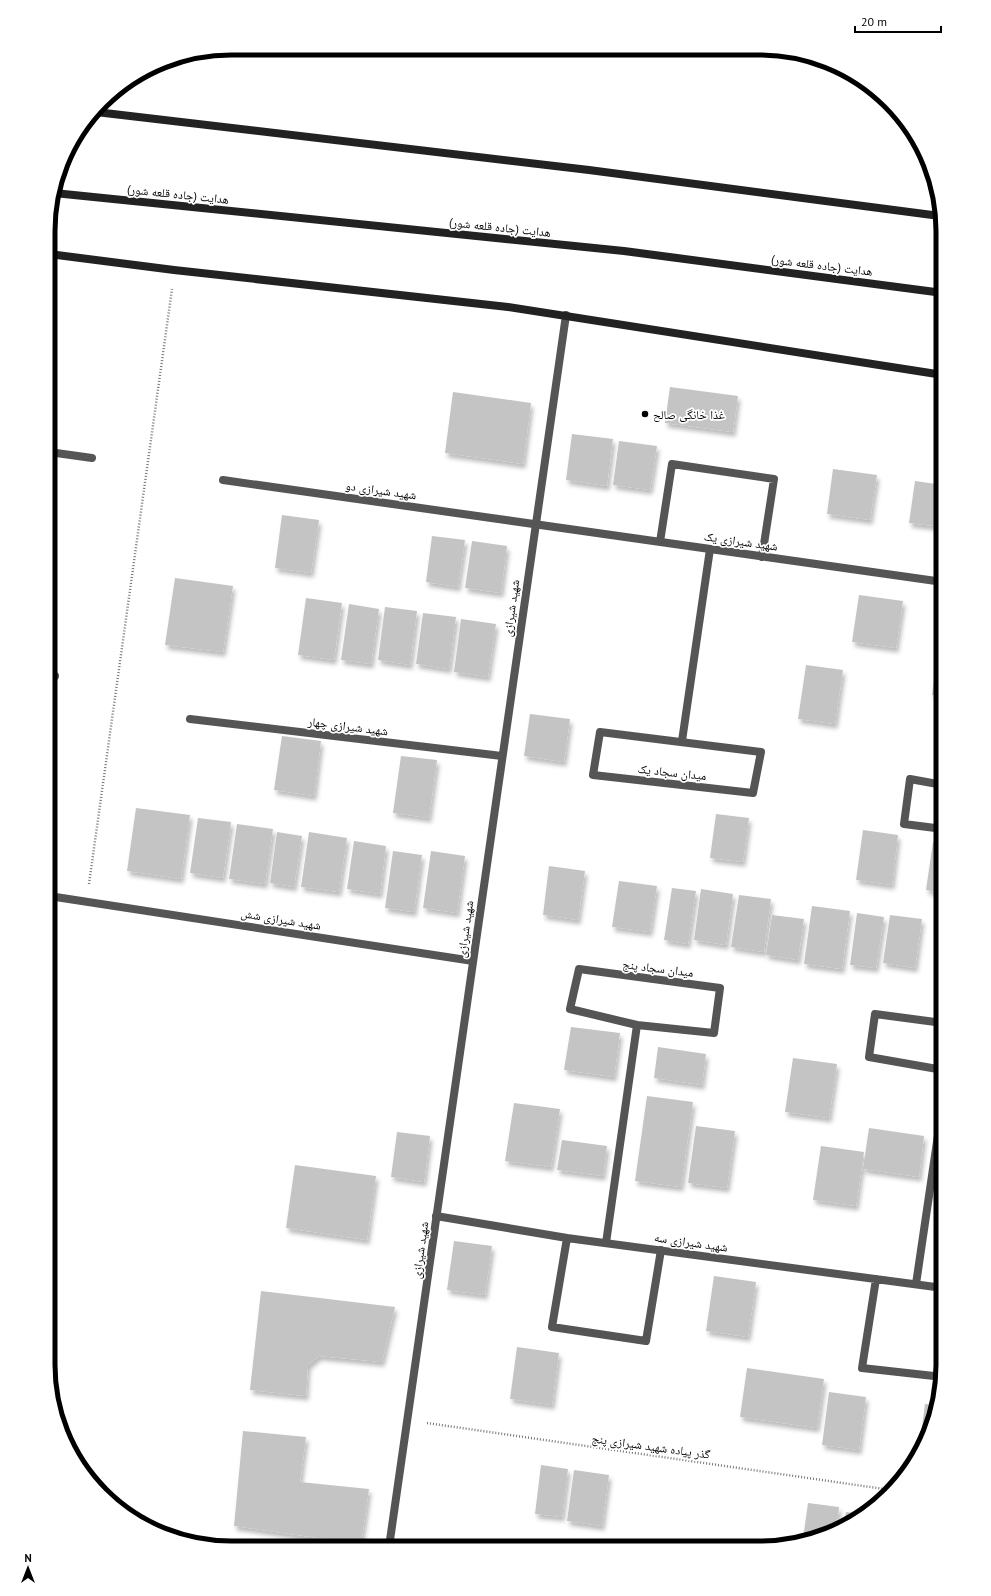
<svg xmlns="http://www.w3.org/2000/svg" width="991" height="1596" font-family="'PT Sans','Noto Naskh Arabic',sans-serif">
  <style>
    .building { fill: #c4c4c4; filter: url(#shadow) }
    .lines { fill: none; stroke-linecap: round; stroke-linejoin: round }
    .path { stroke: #777; stroke-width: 2.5; stroke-dasharray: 1 2; stroke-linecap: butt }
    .minor { stroke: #555; stroke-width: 8 }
    .tertiary { stroke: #555; stroke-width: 8 }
    .secondary { stroke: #222; stroke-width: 8 }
    .poi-dot { fill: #000; stroke: #fff; stroke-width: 1.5 }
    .labels { text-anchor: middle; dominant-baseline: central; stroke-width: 3.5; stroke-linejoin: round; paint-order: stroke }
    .street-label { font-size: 12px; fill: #000; stroke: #fff }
    .poi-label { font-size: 12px; fill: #000; stroke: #fff; text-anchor: start }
    .rim { fill: none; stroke: #000; stroke-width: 5 }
  </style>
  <defs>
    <filter id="shadow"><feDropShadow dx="2.5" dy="4.5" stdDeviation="2" flood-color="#0004"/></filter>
  </defs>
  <rect width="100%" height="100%" fill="#fff"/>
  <path class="building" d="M670 387 738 396 733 432 665 423Z
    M453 392 531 403 523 464 445 453Z
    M572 434 613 439 607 486 566 480Z
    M619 441 657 446 650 490 613 485Z
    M833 469 877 475 870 520 827 514Z
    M915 481 943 485V527L909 523Z
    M282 515 319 520 311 573 275 568Z
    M432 536 465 540 458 587 426 582Z
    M472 541 507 546 501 593 465 588Z
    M175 578 233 586 223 652 165 645Z
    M859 595 903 601 896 648 852 642Z
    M306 598 342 603 334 660 298 655Z
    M349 604 379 609 371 664 341 660Z
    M385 607 417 611 410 665 378 660Z
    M423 613 456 617 449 669 416 664Z
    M461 619 496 624 488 677 454 672Z
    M942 625H943V648H939Z
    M937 658 943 659V697L932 695Z
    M806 665 843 670 835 724 798 719Z
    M530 714 570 719 564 762 524 756Z
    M282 736 321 741 314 796 274 790Z
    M401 756 437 760 429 818 393 813Z
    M136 808 190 815 181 879 127 871Z
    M716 814 749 818 743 862 710 858Z
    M198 818 231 822 223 878 190 873Z
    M237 824 273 829 265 884 229 879Z
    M863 830 898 835 892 885 856 880Z
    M277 832 302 836 294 887 270 883Z
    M309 832 347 838 339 892 301 887Z
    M354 841 386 846 380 894 347 889Z
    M933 842 943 844V893L926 890Z
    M393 851 422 855 414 912 385 908Z
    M431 851 465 856 457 913 423 908Z
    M549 866 585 871 578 920 543 915Z
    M619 881 657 886 650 932 612 927Z
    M672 888 696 891 688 944 664 940Z
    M701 889 733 894 726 945 694 940Z
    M739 895 771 899 764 952 731 947Z
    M812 906 850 911 842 969 804 964Z
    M857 913 884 917 876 968 850 965Z
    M772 915 804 919 798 960 766 955Z
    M890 915 922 919 915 968 883 963Z
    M571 1027 620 1033 614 1077 564 1070Z
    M658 1047 706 1054 702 1085 654 1078Z
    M793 1058 837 1064 829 1118 785 1112Z
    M647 1096 693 1102 681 1187 635 1181Z
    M514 1103 560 1109 551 1167 505 1161Z
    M696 1126 735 1131 727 1188 688 1183Z
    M869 1128 924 1136 919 1177 863 1169Z
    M397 1132 430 1136 424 1182 391 1177Z
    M562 1140 607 1146 603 1176 557 1170Z
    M821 1146 864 1152 856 1206 813 1200Z
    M295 1165 376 1176 367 1240 286 1228Z
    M454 1241 492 1246 485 1295 447 1290Z
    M714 1276 756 1282 748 1337 706 1331Z
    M261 1291 395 1307 382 1362 319 1356 308 1365 306 1396 250 1390Z
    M517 1347 559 1353 552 1405 510 1399Z
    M747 1368 824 1379 817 1428 740 1417Z
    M829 1392 866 1397 859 1450 822 1445Z
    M925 1404 937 1405 933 1424 919 1451Z
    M243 1431 306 1437 300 1482 369 1489 361 1544 234 1526Z
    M541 1465 568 1469 562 1517 535 1514Z
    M574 1470 609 1475 602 1526 567 1521Z
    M808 1503 839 1507 836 1531 830 1534 803 1539Z
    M846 1512 864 1514 844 1526Z
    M455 1544 475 1546V1547H455Z"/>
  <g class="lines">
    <path class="path" d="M89 884 172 289
      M427 1423 891 1490"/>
    <path class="minor" d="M49 452 92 458
      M223 480 943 582
      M660 542 672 464 774 479 762 557
      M49 675 55 676
      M190 719 502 756
      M600 732 761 752 753 793 593 775Z
      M682 741 710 549
      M943 829 904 824 910 779 943 785
      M49 896 473 961
      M579 969 720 988 714 1033 637 1025 570 1009Z
      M943 1070 869 1057 875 1014 943 1023
      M436 1216 567 1238 943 1288
      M567 1238 552 1327 646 1341 661 1250
      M606 1243 637 1025
      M876 1279 862 1368 943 1377
      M916 1284 943 1101"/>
    <path class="tertiary" d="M389 1547 566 315"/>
    <path class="secondary" d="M96 112 589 170 940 216
      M54 193 624 251 943 293
      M49 254 174 270 508 307 943 375"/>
  </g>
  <circle class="poi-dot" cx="645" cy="414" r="4"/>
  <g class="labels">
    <g class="street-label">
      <text transform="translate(178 194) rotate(6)">هدایت (جاده قلعه شور)</text>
      <text transform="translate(500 227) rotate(6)">هدایت (جاده قلعه شور)</text>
      <text transform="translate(822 265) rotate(7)">هدایت (جاده قلعه شور)</text>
      <text transform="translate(381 490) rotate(8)">شهید شیرازی دو</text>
      <text transform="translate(741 541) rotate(8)">شهید شیرازی یک</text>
      <text transform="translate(511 608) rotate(-82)">شهید شیرازی</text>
      <text transform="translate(348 726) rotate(7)">شهید شیرازی چهار</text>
      <text transform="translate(672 772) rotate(6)">میدان سجاد یک</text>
      <text transform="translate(281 919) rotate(9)">شهید شیرازی شش</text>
      <text transform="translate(465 929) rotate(-82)">شهید شیرازی</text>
      <text transform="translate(658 968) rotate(7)">میدان سجاد پنج</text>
      <text transform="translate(691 1242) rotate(8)">شهید شیرازی سه</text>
      <text transform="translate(420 1250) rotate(-82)">شهید شیرازی</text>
      <text transform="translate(651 1446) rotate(8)">گذر پیاده شهید شیرازی پنج</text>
    </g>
    <g class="poi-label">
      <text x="653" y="414">غذا خانگی صالح</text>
    </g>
  </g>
  <path d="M0 0H991V1596H0ZM231 55H760A176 176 0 0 1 936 231V1365A176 176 0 0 1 760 1541H231A176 176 0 0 1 55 1365V231A176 176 0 0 1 231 55Z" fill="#fff" fill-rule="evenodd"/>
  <path class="rim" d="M231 55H760A176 176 0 0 1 936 231V1365A176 176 0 0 1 760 1541H231A176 176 0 0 1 55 1365V231A176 176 0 0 1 231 55Z"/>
  <g transform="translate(28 1568)" stroke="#ffffff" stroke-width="3" paint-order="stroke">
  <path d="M0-3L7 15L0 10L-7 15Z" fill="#000000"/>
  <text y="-6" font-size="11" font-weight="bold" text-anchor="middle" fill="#000000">N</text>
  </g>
  <path d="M855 26v6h86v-6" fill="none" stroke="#000000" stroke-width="2"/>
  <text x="861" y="26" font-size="12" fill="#000000" stroke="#ffffff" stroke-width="3" paint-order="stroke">20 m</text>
</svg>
